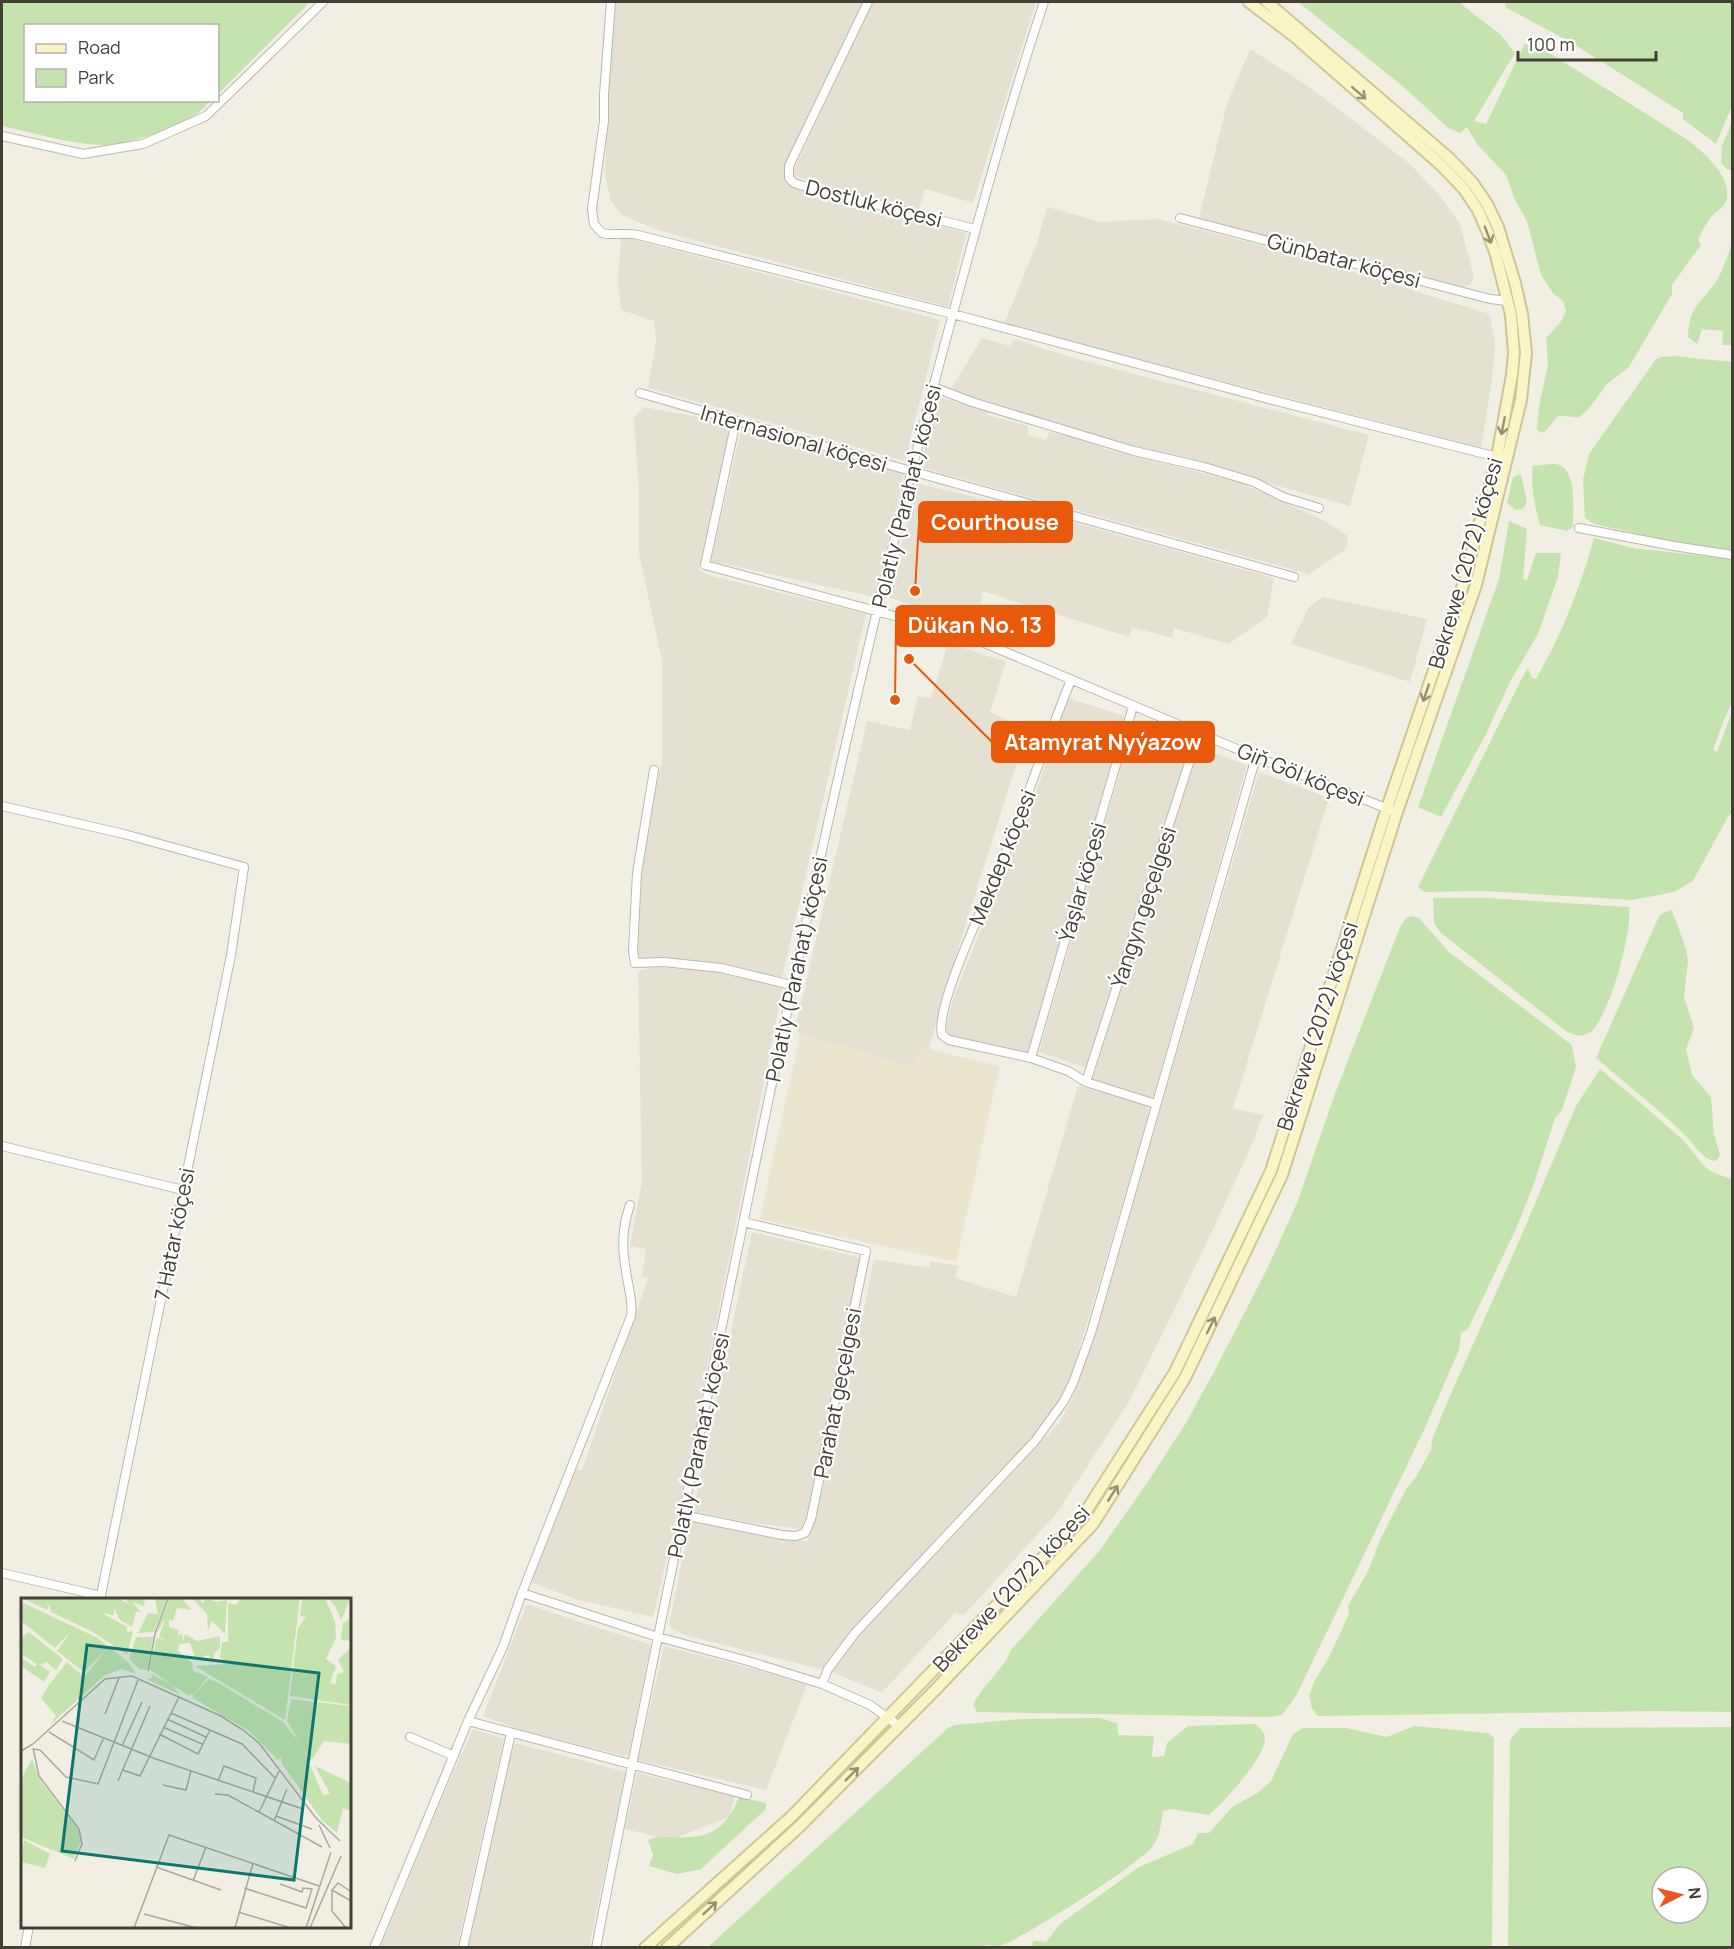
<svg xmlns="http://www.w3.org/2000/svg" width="1734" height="1949" font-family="Manrope,sans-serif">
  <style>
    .residential { fill: #e4e1d3 }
    .education { fill: #e9e5cf }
    .green { fill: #c5e3af; fill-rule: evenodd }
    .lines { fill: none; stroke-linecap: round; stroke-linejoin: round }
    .street-casing { stroke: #bcb7a8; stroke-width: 10 }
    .secondary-casing { stroke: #cec697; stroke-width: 14 }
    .street { stroke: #fff; stroke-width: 8 }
    .secondary { stroke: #fbf4c4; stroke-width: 10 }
    .oneway { stroke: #969075 }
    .labels { text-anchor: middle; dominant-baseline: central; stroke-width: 4.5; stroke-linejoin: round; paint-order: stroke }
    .street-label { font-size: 21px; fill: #433f35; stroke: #fff }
    .inset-road { fill: none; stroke: #aba99e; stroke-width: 1.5 }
    .view { fill: #0f766e; fill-opacity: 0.15; stroke: #0f766e; stroke-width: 3 }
    .inset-edge { fill: none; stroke: #433f35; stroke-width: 3 }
    .leader { fill: none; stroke: #e8590c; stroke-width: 2 }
    .callout-dot { fill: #e8590c; stroke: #fff; stroke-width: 2 }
    .callout { fill: #e8590c; stroke: #e8590c; stroke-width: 2 }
    .callout-label { font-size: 22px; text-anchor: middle; font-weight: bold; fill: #fff }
  </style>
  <rect width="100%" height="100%" fill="#f1efe4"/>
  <path class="residential" d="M615 2H864L787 164 784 180 788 185 966 233 948 307 686 238 652 228 622 215 611 201 605 174 611 34Z
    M873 2H1036L973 203 925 189 919 211 793 176V172Z
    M1250 49 1308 86 1371 134 1410 164 1440 196 1460 224 1474 278 1470 284 1462 287 1199 218 1227 104Z
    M1047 207 1101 222 1158 219 1288 252 1490 314 1495 345 1492 380 1481 448 1004 324 1037 243Z
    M621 238H628L940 320 905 461 648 388 656 341 654 321 621 310 618 281Z
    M982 338 1010 346 1013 339 1081 360 1369 435 1350 506 992 406 951 389Z
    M939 397 988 412 987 415 1028 426V435L1046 440 1049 432 1083 439 1105 449 1239 482 1325 521 1348 536 1346 549 1309 574 919 467Z
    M644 407 697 417 732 428 699 570 708 575 866 614 782 978 725 964 649 959 640 958 638 954 641 883 652 800 662 763V660L639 554V494L634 418Z
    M741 431 904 473 875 597 711 561Z
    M916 483 1025 509 1274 578 1267 617 1228 644 1174 628 1172 638 1132 627 1129 637 982 591 979 623 889 598Z
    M1323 597 1427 619 1410 682 1291 644 1309 607Z
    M948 643 1006 662 990 712 1027 730 953 965 929 1049 924 1048 910 1066 800 1034 795 1029 867 721 910 730 918 696 931 698Z
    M1068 698 1124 716 1089 850 1029 1050 1026 1053 951 1037 946 1029 947 1021 955 994 1036 792Z
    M1133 726 1193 745 1088 1068 1039 1052Z
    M1198 747 1247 765 1153 1098 1092 1081Z
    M1259 772 1329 798 1233 1108 1263 1115 1247 1156 1197 1263 1130 1400 1057 1513 964 1615 955 1613 882 1693 832 1672 837 1662 857 1636 936 1554 1060 1422 1073 1397 1107 1291Z
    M652 968 703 969 738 973 783 986 684 1485 653 1617 578 1600 530 1582 574 1469 582 1470 648 1278 642 1276 646 1249 630 1246 642 1181 638 971Z
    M1078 1086 1112 1094 1147 1106 1150 1112 1069 1383 1055 1408 1032 1438 873 1607 837 1648 824 1668 820 1669 688 1636 674 1630 669 1625 690 1521 782 1540 808 1541 841 1425 874 1259 929 1268 930 1261 958 1266 955 1278 1016 1297Z
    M752 1232 861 1258 807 1522 801 1529 746 1522 693 1511Z
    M529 1605 651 1645 629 1754 624 1756 525 1731 483 1716 526 1606Z
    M664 1646 766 1672 807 1685 766 1790 638 1760Z
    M473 1729 504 1739 457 1947H380L448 1784Z
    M515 1743 626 1772 589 1947 468 1948 501 1790Z
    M637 1773 735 1796 729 1817 671 1840 625 1829Z"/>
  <path class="education" d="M800 1034 910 1066 924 1048 1000 1066 956 1262 760 1219Z"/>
  <path class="green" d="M2 2H310L218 94V26H26V100L211 101C191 121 175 129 148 136 133 140 118 145 102 145 69 144 34 133 2 126Z
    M1298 2H1462L1461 4 1501 35 1515 53 1474 121 1486 124 1527 39 1691 142C1706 155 1734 179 1726 202 1723 208 1717 211 1713 215 1706 223 1702 231 1698 240L1701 245 1672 285V294L1629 367 1606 385 1588 410 1579 417C1573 418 1564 415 1559 416 1554 417 1550 429 1542 433L1537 430 1539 406 1548 365 1546 338 1560 323 1566 311 1563 301 1553 293 1541 275 1527 221 1515 200 1506 175 1477 144 1467 127 1460 133 1448 128 1406 89Z
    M1506 2H1732V106L1716 144 1683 119V113L1572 43 1505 7Z
    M1732 122V170L1727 169 1721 163 1722 146Z
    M1732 243V345H1722L1723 331 1702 329 1697 344 1688 337C1689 307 1699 305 1715 283 1723 272 1727 255 1732 243Z
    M1674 356 1732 362V551L1674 542 1594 524 1585 518 1583 480 1589 454 1656 359 1661 357Z
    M1552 464C1555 464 1559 464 1561 466 1577 474 1573 511 1573 527L1567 531 1540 525C1535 507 1530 485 1533 466Z
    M1521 474 1527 502 1523 509 1515 510 1507 503 1513 477Z
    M1509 521 1527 529 1523 579 1527 580 1536 553H1561L1558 577 1538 634 1511 680 1485 736 1441 817 1418 807 1499 579Z
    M1594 538 1633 548 1731 559 1732 565V702L1724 720 1713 750 1717 752 1732 712V813L1729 815 1693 881 1674 892 1632 900 1485 891 1424 892 1418 887 1521 680 1528 668 1532 678 1536 679C1561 636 1581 586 1594 538Z
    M1433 898H1488L1629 907C1633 929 1609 1021 1589 1033 1581 1038 1575 1035 1567 1032L1441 933 1434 923Z
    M1672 910 1686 949 1688 961 1684 997 1694 1028 1686 1049 1692 1075 1711 1097 1714 1134 1720 1155 1716 1161C1703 1160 1696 1147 1688 1138 1659 1109 1627 1085 1596 1058L1659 916 1665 912Z
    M1413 916 1419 918 1449 952 1572 1045 1576 1067 1562 1110 1555 1118 1534 1184 1516 1229 1468 1329 1461 1333 1459 1350 1424 1430 1296 1696 1282 1715 1266 1717 977 1712 973 1705C983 1684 1003 1671 1011 1650L1100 1550 1149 1480 1186 1423 1216 1368 1267 1269 1297 1203 1336 1091 1400 927 1406 918Z
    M1600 1069 1643 1105 1684 1141 1705 1167 1714 1173 1732 1179V1712L1652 1711 1317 1716 1312 1708 1309 1696 1314 1682 1329 1657 1349 1614 1348 1606 1368 1571 1380 1540 1406 1489 1416 1477 1431 1450 1432 1440 1446 1405 1523 1232 1576 1106Z
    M1099 1718 1117 1723 1118 1735 1154 1736 1152 1757 1164 1756 1167 1743 1188 1726 1255 1724C1260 1728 1265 1732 1265 1739 1264 1759 1224 1802 1209 1815L1171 1809 1163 1811C1161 1823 1160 1836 1153 1846 1144 1861 1018 1942 999 1946 995 1946 990 1945 985 1945L983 1948 708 1947 948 1728 955 1725 1022 1719Z
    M1414 1726 1488 1733 1494 1738 1492 1947H1032L1033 1941 1046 1942 1060 1924 1139 1867 1193 1844 1198 1833H1209L1232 1807 1259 1792 1271 1781 1293 1734 1303 1728H1346L1387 1737Z
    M1732 1727V1947H1508L1510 1740 1520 1728ZM1662 1877H1698V1913H1662Z
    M739 1797 766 1803V1809L701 1869 677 1874 649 1866 653 1855 648 1840C656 1836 667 1837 676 1837 710 1839 726 1829 739 1797Z"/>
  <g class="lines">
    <g class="street-casing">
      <path id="street" d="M611 2 604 94V121L592 209 594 224 602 233C614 236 625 232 638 235L953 314 1257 396 1497 457
        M868 2 789 166V178L794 183 800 185 975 229
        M2 136 83 154 143 144 206 116 323 2
        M1180 218 1490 299 1508 301
        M933 387 972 402 1134 451 1204 467 1254 482 1283 497 1319 508
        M640 393 911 471 1294 577
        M736 421 705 565 965 635 1256 757 1391 810
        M1579 528 1674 546 1732 555
        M1071 680C1047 739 1026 800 1003 859 990 893 934 1006 942 1035L949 1040 1031 1058 1068 1071 1086 1082 1156 1104
        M654 770 637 873 633 951 635 963 664 962 721 968 791 985
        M2 806 124 834 244 867 231 955 100 1600
        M1031 1058 1133 706
        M1086 1082 1199 732
        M2 1146 183 1190
        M683 1515 782 1535 796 1536 805 1533 811 1519 866 1251 743 1222
        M2 1573 101 1596
        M522 1593 658 1637 748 1661 822 1684 870 1705 899 1726
        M822 1684 828 1669 855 1633 1035 1441 1064 1401 1073 1383 1091 1333 1256 757
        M468 1721 747 1795
        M410 1737 454 1756
        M25 1948 29 1926
        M374 1948 468 1721 503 1647 522 1593 631 1316C633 1303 629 1290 627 1277 622 1250 621 1231 630 1205
        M463 1948 511 1733
        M596 1948C646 1688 701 1429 754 1170 810 898 869 627 941 358 973 239 1005 119 1044 2"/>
    </g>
    <g class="secondary-casing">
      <path id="secondary" d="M645 1948 791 1817 1083 1516 1175 1372 1271 1171 1387 808 1464 582 1497 457 1512 375 1514 353 1511 315 1496 255 1488 233 1478 210 1464 189 1441 165 1295 37 1249 2
        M667 1948 800 1826 938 1687 1093 1524 1185 1378 1282 1175 1397 812 1476 585 1521 400 1526 353 1522 314 1515 283 1498 227 1487 204 1472 182 1449 158 1267 2"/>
    </g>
    <use href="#street" class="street"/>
    <use href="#secondary" class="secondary"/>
  </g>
  <defs><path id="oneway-shaft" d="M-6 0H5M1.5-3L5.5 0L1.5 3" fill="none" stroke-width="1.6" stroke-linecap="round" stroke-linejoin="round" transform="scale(1.5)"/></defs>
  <g class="oneway">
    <use href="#oneway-shaft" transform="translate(1359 93) rotate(41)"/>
    <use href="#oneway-shaft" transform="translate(1488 235) rotate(69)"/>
    <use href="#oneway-shaft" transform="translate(1503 426) rotate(101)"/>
    <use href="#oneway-shaft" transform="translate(1426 693) rotate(109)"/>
    <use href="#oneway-shaft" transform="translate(1211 1325) rotate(-64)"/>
    <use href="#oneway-shaft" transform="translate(1113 1493) rotate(-58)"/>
    <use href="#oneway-shaft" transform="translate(852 1774) rotate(-45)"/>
    <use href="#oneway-shaft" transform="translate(710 1908) rotate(-43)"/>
  </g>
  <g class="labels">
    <g class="street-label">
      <text transform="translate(874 203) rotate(14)">Dostluk köçesi</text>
      <text transform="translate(1344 260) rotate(15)">Günbatar köçesi</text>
      <text transform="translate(794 438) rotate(16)">Internasional köçesi</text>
      <text transform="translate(906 496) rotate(-76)">Polatly (Parahat) köçesi</text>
      <text transform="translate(1465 563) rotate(-74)">Bekrewe (2072) köçesi</text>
      <text transform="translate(1301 774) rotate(22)">Giň Göl köçesi</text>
      <text transform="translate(1002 857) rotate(-68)">Mekdep köçesi</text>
      <text transform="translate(1082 882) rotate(-74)">Ýaşlar köçesi</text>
      <text transform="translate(1143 907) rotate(-72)">Ýangyn geçelgesi</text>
      <text transform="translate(796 969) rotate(-78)">Polatly (Parahat) köçesi</text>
      <text transform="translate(1317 1026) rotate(-72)">Bekrewe (2072) köçesi</text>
      <text transform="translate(174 1234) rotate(-79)">7 Hatar köçesi</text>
      <text transform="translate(837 1393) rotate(-79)">Parahat geçelgesi</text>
      <text transform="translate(698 1445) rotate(-78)">Polatly (Parahat) köçesi</text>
      <text transform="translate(1011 1588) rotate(-47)">Bekrewe (2072) köçesi</text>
    </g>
  </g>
  <g transform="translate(21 1598)">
    <rect width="330" height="330" fill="#f1efe4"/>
    <path d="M1 0H96L109 6 103 0H124L123 8 111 4 120 14H115L111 29 99 22 93 10V17L81 15 106 29V34L112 33 106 57 72 34 30 14 28 6 26 12ZM134 0H146L133 34 117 35 127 15 137 16ZM148 0H160L171 12 156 10 152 23 148 22V29L158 32 157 38 161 35 162 43 164 36 176 43 199 38V50L193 55 192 63 187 57 175 61 169 45 158 46 157 53 171 65 172 73 187 79 173 96 188 81 196 84 262 124 279 145 266 123 270 101 330 108V146L303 143 290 163 282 151 302 197 309 196 294 168 330 185V213L322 210 316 235 301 222 261 166 260 159 257 162 228 133 172 100V96L167 97 151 87 158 96 125 81 131 80 130 76 150 86 128 71 136 39 146 44 138 38 145 19 135 36ZM177 0 182 5 185 0 196 4 206 2 204 36 191 23 187 33 186 16 172 1ZM220 0H279L264 122 174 68 206 66 199 59 201 44H207V5L215 7ZM281 0H304L314 23 315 40 305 61 315 68 309 85 315 86 316 76 323 74 317 62 330 49V107L269 98 277 30 285 19 279 18ZM307 0H330L320 22 314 8ZM0 4 77 40 108 65 115 76 101 71 84 77 29 127 35 118 20 100 28 87 46 64 63 79 86 51 63 74 36 53 50 33 34 50 0 23ZM330 20V43L320 42 322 25ZM8 34 42 61 35 72 25 64 19 67 29 74 23 84 0 68V60L14 69 16 66 0 56V40ZM115 39H132L126 72 118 71 108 61ZM11 161 20 183 58 233 60 243 53 261 0 239V181ZM3 242 29 256 24 270 0 264Z" fill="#c5e3af"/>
    <path class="inset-road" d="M127 73 134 36 147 0M150 115 221 146 254 180M84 116 98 80M146 121 185 139M41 123 135 161 282 211M142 129 181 146M28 134 73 162 82 141M138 136 177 156 189 132M101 148 121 104M12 150 18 178 58 231 61 246 54 263M12 151 19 152 45 179 77 186 117 82M0 153 12 146 84 81 111 78 200 118 222 132 238 145 295 220 319 243M102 172 119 178 158 99M97 183 129 108M197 183 203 168 235 180 232 194M142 187 165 192 170 173M194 196 207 197 301 249M238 214 258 173M255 218 291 231M253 223 266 191M298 227 309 250M135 269 200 292M172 283 185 249M223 290 285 310 291 291 282 290 281 294 259 286M311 292 330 303M217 314 270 330M123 316 176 330M113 330 148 237 298 288M214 330 232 265M285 330 310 254M289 330 320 258M325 330 311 313V292L317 285 329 293"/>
    <path class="view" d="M66 47 298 75 273 282 41 253Z"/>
    <rect width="330" height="330" class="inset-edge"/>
  </g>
  <path class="leader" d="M915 591L919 522M895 700L896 626M909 659L992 742"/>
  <g class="callout-dot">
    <circle cx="915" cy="591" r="6"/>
    <circle cx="895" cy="700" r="6"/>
    <circle cx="909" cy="659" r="6"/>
  </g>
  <g class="callout">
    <rect x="919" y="502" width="153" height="40" rx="6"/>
    <rect x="896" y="606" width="158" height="40" rx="6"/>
    <rect x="992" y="722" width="222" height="40" rx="6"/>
  </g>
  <g class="callout-label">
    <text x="995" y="530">Courthouse</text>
    <text x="975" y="633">Dükan No. 13</text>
    <text x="1103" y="750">Atamyrat Nyýazow</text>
  </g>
  <rect width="1734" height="1949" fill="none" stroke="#433f35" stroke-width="6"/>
  <rect x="24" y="24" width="195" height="78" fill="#ffffff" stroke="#b4b2ae" stroke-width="1.5"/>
  <rect x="36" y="44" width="30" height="9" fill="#fbf4c4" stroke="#b4b2ae" stroke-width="1.5"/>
  <text x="78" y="54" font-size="18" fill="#433f35">Road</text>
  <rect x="36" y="69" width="30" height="18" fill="#c5e3af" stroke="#b4b2ae" stroke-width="1.5"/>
  <text x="78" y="84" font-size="18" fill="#433f35">Park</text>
  <g transform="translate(1680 1895) rotate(83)"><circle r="28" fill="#ffffff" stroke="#b4b2ae" stroke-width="1.5"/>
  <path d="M0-4.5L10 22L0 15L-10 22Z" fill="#ec5720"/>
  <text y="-9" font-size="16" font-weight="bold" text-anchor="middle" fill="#433f35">N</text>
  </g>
  <path d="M1518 51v9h138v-9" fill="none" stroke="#433f35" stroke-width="3"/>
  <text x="1527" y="51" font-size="18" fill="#433f35" stroke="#ffffff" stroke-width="4.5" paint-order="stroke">100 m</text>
</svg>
